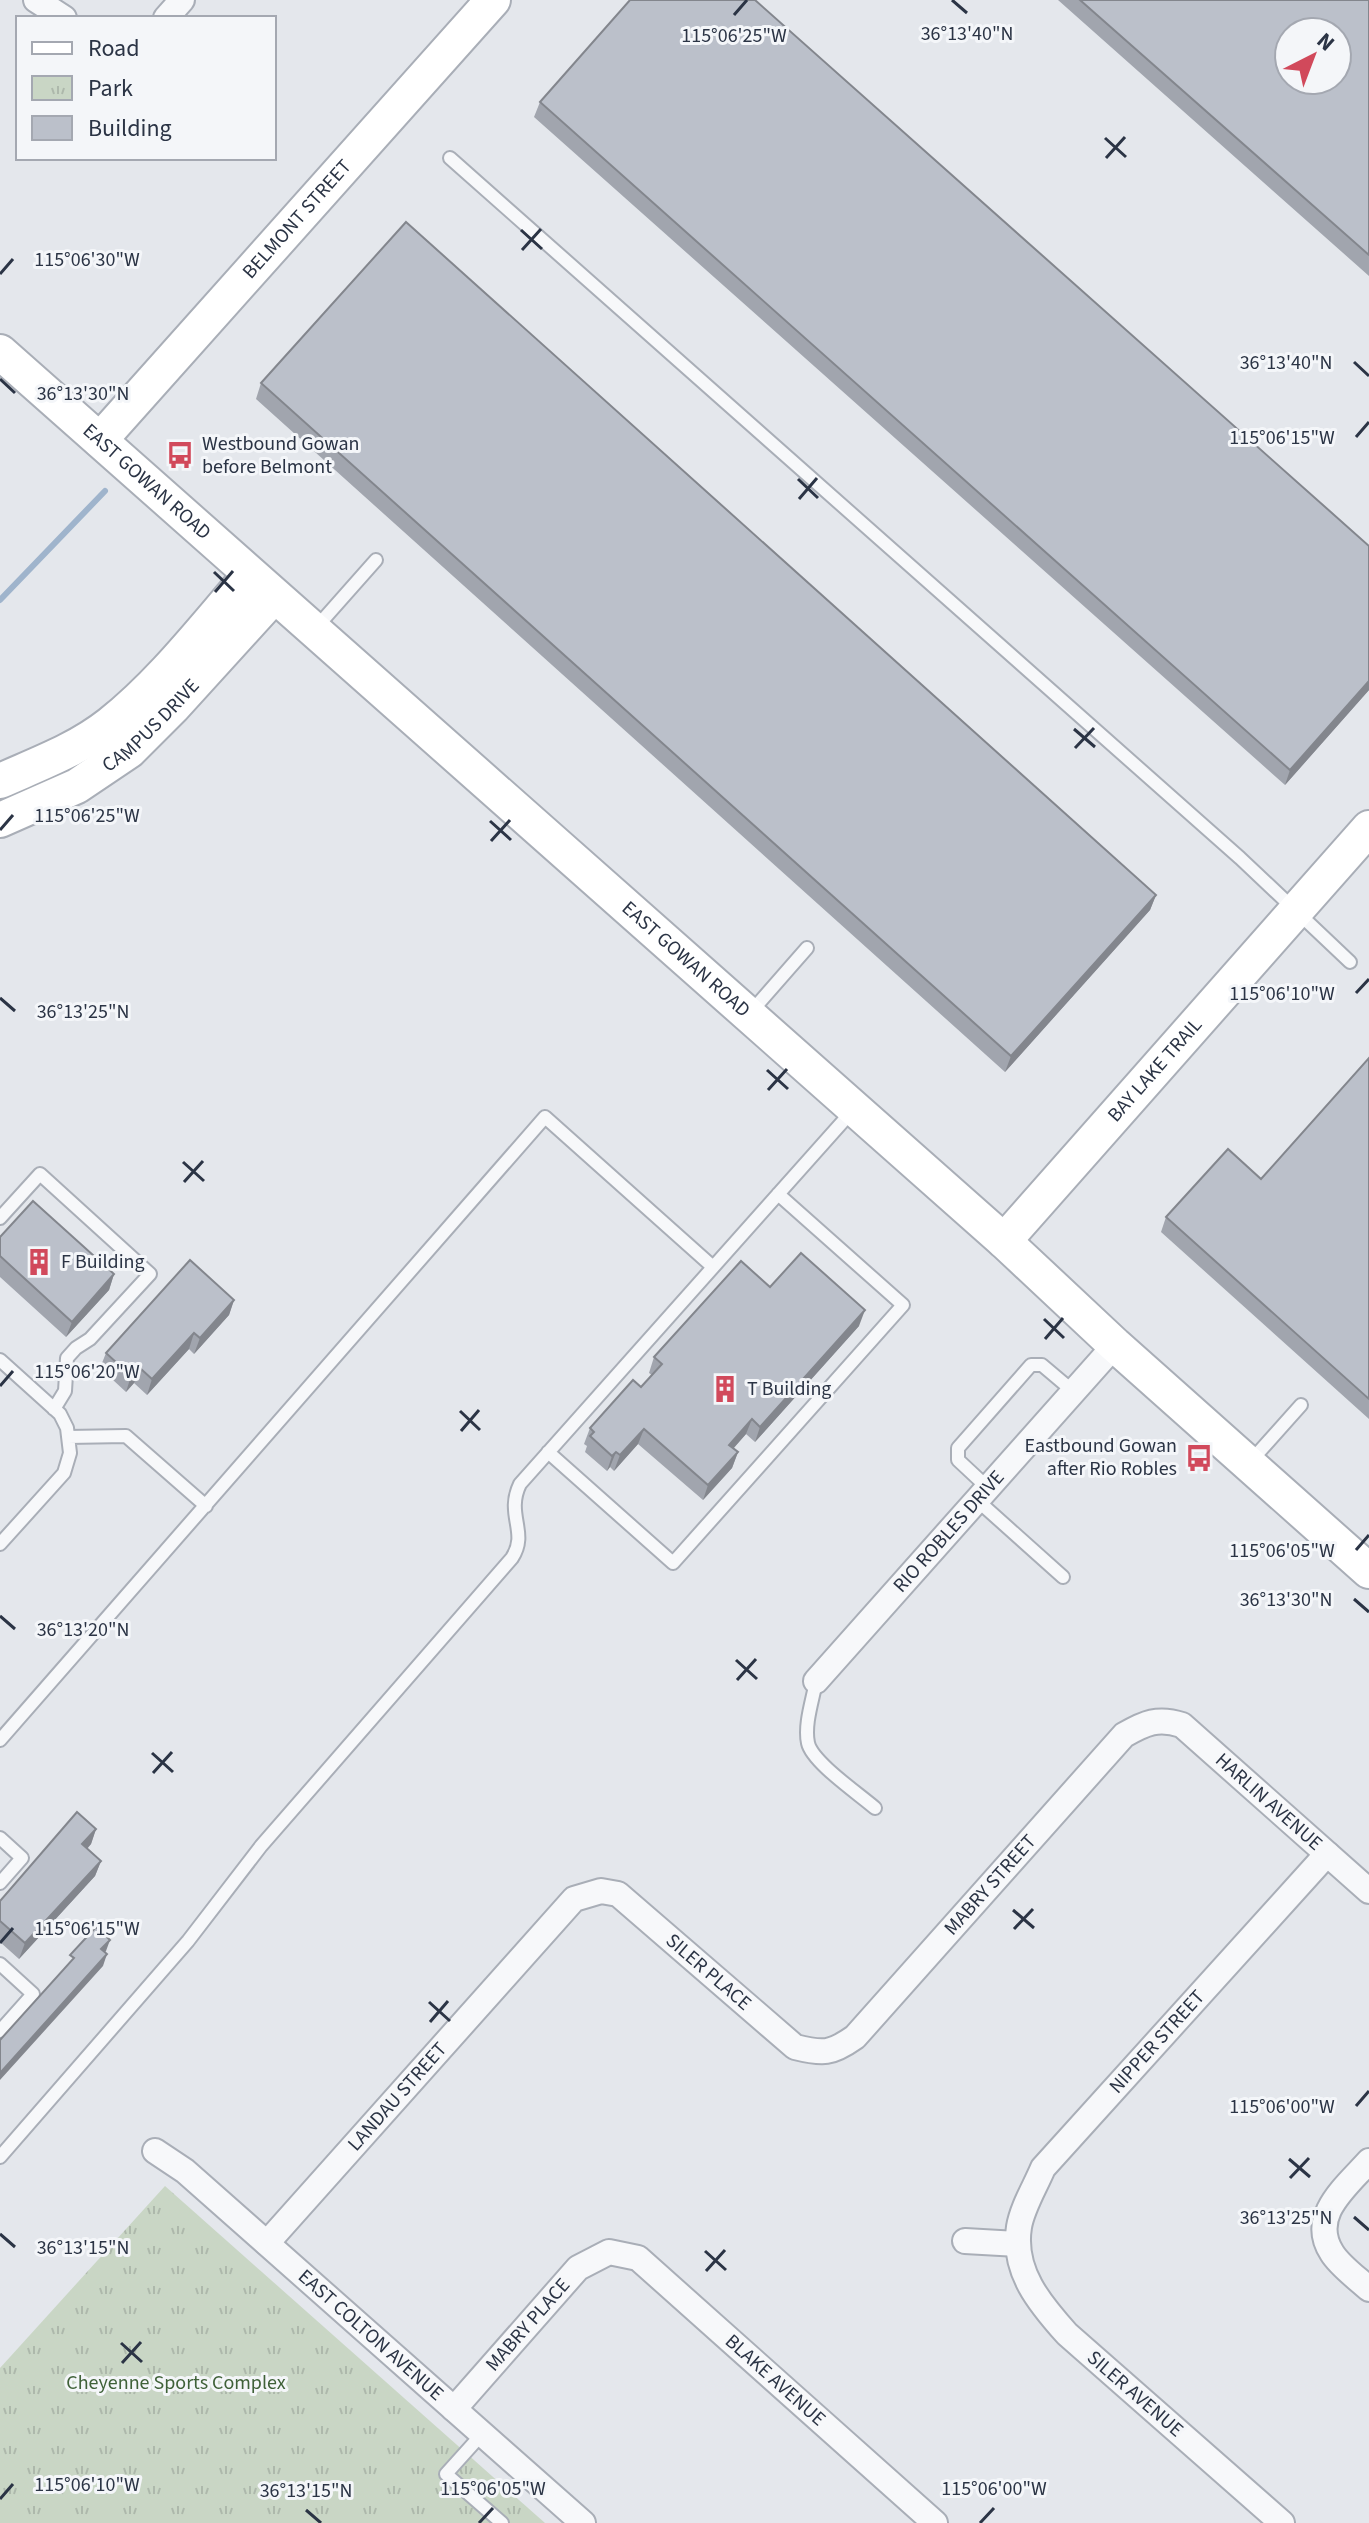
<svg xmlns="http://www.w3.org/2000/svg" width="1369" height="2523" font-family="'Source Sans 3',sans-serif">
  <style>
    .park { fill: url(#park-tufts) }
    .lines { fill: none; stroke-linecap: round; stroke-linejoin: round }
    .stream { stroke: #9fb4cc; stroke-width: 6 }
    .lane-casing { stroke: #a9aeb7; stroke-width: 16 }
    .street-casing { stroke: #a9aeb7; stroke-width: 28 }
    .secondary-casing { stroke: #a9aeb7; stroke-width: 38 }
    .lane { stroke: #f7f8fa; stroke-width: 12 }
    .street { stroke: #f7f8fa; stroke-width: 24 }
    .secondary { stroke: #fff; stroke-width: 34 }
    .wall { fill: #a1a5ae }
    .shaded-wall { fill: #83868d }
    .building { fill: #bbc0ca; stroke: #83868d; stroke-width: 2; fill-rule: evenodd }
    .ticks { fill: none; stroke: #2b3445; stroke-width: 3 }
    .labels { text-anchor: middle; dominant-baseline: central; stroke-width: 6; stroke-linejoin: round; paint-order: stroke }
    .street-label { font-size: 20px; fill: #2b3445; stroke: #f4f6f9 }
    .poi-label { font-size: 20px; fill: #2b3445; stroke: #f4f6f9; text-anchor: start }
    .park-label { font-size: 20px; fill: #3f6138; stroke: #f4f6f9 }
    .ticks-label { font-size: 20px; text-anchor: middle; fill: #2b3445; stroke: #f4f6f9; stroke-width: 6; stroke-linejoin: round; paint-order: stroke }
  </style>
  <defs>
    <pattern id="park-tufts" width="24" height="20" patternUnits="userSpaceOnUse" patternTransform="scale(2)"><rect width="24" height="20" fill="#c9d6c5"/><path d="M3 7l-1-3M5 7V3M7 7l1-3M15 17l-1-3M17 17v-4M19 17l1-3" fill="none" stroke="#adb8ab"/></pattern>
  </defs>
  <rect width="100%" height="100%" fill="#e4e7ec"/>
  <path class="park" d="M165 2186 545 2523H0V2368Z"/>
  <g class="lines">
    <path class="stream" d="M0 600 105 491"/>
    <g class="lane-casing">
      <path id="lane" d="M450 158 1240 858 1350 962
        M314 630 376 560
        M751 1012 807 948
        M0 1218 40 1174 150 1274 90 1339 76 1348 67 1358 65 1391 54 1409
        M0 1360 60 1414 67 1428 70 1453 64 1473 0 1544
        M68 1437 126 1436 206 1506
        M548 1452 673 1563 903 1305 778 1194
        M1250 1462 1301 1405
        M988 1488 958 1460V1448L1031 1365H1042L1074 1392
        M977 1500 1063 1577
        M816 1681C813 1699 804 1724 808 1743 812 1762 859 1794 875 1808
        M0 1740 545 1117 713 1267
        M0 1838 22 1858 0 1883
        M0 1964 33 1994 0 2031
        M0 2157 188 1941 261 1846 512 1558C529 1532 505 1515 520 1484L854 1109
        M482 2434 446 2474 502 2523"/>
    </g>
    <g class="street-casing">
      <g id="street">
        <path d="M36 0 64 18"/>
        <path d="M166 18 182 0"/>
        <path id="s1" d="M816 1681 1115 1345"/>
        <path id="s2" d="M155 2151 185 2171 583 2523"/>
        <path d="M1369 2161C1346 2187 1308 2216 1332 2253 1340 2266 1357 2278 1369 2289"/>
        <path d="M965 2241 1018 2244"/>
        <path id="s3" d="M267 2243 574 1899 601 1891 618 1894 795 2047C823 2054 831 2054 855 2037L1124 1735C1145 1723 1158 1717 1182 1725L1369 1891"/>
        <path id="s4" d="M454 2409 578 2268 609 2252 638 2258 935 2523"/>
        <path id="s5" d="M1282 2523 1067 2334C1040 2304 1012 2271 1019 2227 1022 2208 1035 2187 1043 2168L1327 1854"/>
      </g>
    </g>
    <g class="secondary-casing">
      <g id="secondary">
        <path id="s6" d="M0 352 1004 1241 1115 1345 1369 1571"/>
        <path id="s7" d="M100 440 493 0"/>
        <path d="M0 781C38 764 77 750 110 724 163 682 206 625 250 575"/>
        <path id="s8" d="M0 820 77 786 129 751 173 707 274 596"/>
        <path id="s9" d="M1004 1241 1369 828"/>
      </g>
    </g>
    <use href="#lane" class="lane"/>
    <use href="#street" class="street"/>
    <use href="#secondary" class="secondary"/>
  </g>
  <path class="wall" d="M1058 0H1369V276Z
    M540 102 1369 546V690L1285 785 534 117Z
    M261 383 1156 895 1150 910 1005 1072 256 399Z
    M1369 1058V1419L1161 1232 1166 1217 1261 1179Z
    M0 1237 114 1274 109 1290 66 1337 0 1277Z
    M770 1287 859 1326 755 1442 746 1434 733 1449 738 1452 732 1468 703 1500 638 1444 614 1471 610 1467 607 1471 585 1452 587 1446 584 1444 590 1428 641 1387 652 1375 649 1373 654 1357Z
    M234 1300 229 1315 194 1354 189 1349 147 1395 134 1383 126 1392 100 1368 106 1353Z
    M96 1829 91 1844 87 1849 101 1861 95 1876 19 1959 0 1942V1901Z"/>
  <path class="shaded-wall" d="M1369 681V690L1285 785 1290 770Z
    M1156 895 1150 910 1005 1072 1011 1056Z
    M114 1274 109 1290 66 1337 72 1322Z
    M234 1300 229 1315 194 1354 200 1338Z
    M865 1310 859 1326 755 1442 760 1427Z
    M194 1333 189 1349 147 1395 152 1379Z
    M140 1368 134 1383 126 1392 131 1376Z
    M752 1419 746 1434 723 1460 729 1445Z
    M644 1429 638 1444 614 1471 620 1455Z
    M616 1452 610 1467 607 1471 612 1456Z
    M738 1452 732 1468 703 1500 708 1485Z
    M96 1829 91 1844 77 1860 82 1844Z
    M101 1861 95 1876 19 1959 25 1943Z
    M110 1940 106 1951 97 1961 101 1949Z
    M107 1954 103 1966 0 2080V2073Z"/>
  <path class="building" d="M630 0H755L1369 546V681L1290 770 540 102Z
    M1080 0H1369V255ZM1289 32H1337V80H1289Z
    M406 222 1156 895 1011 1056 261 383Z
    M1369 1058V1399L1166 1217 1228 1149 1261 1179Z
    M33 1201 114 1274 72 1322 0 1256V1237Z
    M801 1253 865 1310 760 1427 752 1419 729 1445 738 1452 708 1485 644 1429 620 1455 616 1452 612 1456 590 1436 594 1432 590 1428 633 1380 641 1387 662 1364 654 1357 741 1261 770 1287Z
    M190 1260 234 1300 200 1338 194 1333 152 1379 140 1368 131 1376 106 1353Z
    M77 1812 96 1829 82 1844 101 1861 25 1943 0 1921V1901Z
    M96 1927 110 1940 101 1949 107 1954 0 2073V2040L74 1958 70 1955Z"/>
  <path class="ticks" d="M952 0 967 13M734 15 747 0M1105 138 1126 157M1106 158 1125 137M521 230 542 249M522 250 541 229M0 274 13 259M1354 362 1369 376M0 379 15 393M1356 437 1369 422M798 479 818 498M799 499 817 478M214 572 234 591M215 592 233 571M1074 729 1095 747M1075 748 1094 728M490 821 511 840M0 830 13 815M491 841 510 820M1356 993 1369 979M0 998 15 1011M767 1070 788 1089M768 1090 787 1069M183 1162 204 1181M184 1182 203 1161M1044 1319 1064 1338M1045 1339 1063 1318M0 1386 13 1371M460 1411 480 1430M461 1431 479 1410M1356 1550 1369 1535M1354 1599 1369 1612M0 1616 15 1629M736 1660 757 1679M737 1680 756 1659M152 1753 173 1772M153 1773 172 1752M1013 1910 1034 1928M1014 1929 1033 1909M0 1943 13 1928M429 2002 450 2021M430 2022 448 2001M1356 2106 1369 2091M1289 2159 1310 2177M1290 2178 1309 2158M1354 2217 1369 2230M0 2234 15 2247M705 2251 726 2270M706 2271 725 2250M121 2343 142 2362M122 2363 141 2342M0 2499 13 2484M306 2510 321 2523M479 2523 493 2508M980 2523 994 2508"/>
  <defs>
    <g id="bus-bare" transform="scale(2.16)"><path d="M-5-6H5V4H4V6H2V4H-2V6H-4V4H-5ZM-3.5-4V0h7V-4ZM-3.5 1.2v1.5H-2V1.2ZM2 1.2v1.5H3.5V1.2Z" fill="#d1495b" stroke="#f4f6f9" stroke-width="2.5" paint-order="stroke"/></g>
    <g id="building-bare" transform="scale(2.16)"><path d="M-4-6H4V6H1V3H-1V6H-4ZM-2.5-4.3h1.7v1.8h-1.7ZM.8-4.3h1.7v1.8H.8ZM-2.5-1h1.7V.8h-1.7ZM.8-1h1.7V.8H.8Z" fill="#d1495b" stroke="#f4f6f9" stroke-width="2.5" paint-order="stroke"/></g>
  </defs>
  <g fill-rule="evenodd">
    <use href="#bus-bare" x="180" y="455"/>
    <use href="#building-bare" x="39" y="1262"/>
    <use href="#building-bare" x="725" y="1389"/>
    <use href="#bus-bare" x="1199" y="1458"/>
  </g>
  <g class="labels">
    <g class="street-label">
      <text stroke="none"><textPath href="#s7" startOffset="296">BELMONT STREET</textPath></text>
      <text stroke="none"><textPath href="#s6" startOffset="196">EAST GOWAN ROAD</textPath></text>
      <text stroke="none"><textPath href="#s8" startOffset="180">CAMPUS DRIVE</textPath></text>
      <text stroke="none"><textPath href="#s6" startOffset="916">EAST GOWAN ROAD</textPath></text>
      <text stroke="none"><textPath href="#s9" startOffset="228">BAY LAKE TRAIL</textPath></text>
      <text stroke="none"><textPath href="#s1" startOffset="200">RIO ROBLES DRIVE</textPath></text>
      <text stroke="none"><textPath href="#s3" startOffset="1386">HARLIN AVENUE</textPath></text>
      <text stroke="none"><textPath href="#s3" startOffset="1008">MABRY STREET</textPath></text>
      <text stroke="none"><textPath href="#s3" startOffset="626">SILER PLACE</textPath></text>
      <text stroke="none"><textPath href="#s5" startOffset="642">NIPPER STREET</textPath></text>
      <text stroke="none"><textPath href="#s3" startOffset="196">LANDAU STREET</textPath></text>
      <text stroke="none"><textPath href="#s4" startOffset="112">MABRY PLACE</textPath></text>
      <text stroke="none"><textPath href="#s2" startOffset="284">EAST COLTON AVENUE</textPath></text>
      <text stroke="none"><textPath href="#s4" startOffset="436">BLAKE AVENUE</textPath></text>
      <text transform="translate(1135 2394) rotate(41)">SILER AVENUE</text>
    </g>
    <g class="poi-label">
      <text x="202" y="444">Westbound Gowan<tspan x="202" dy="23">before Belmont</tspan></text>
      <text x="61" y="1262">F Building</text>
      <text x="747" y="1389">T Building</text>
      <text x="1177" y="1446" text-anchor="end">Eastbound Gowan<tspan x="1177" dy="23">after Rio Robles</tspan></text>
    </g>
    <g class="park-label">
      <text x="176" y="2383">Cheyenne Sports Complex</text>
    </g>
  </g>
  <g class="ticks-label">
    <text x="967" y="40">36°13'40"N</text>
    <text x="734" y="42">115°06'25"W</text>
    <text x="87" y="266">115°06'30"W</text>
    <text x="1286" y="369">36°13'40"N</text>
    <text x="83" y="400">36°13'30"N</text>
    <text x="1282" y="444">115°06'15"W</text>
    <text x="87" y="822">115°06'25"W</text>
    <text x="1282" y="1000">115°06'10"W</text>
    <text x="83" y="1018">36°13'25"N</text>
    <text x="87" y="1378">115°06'20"W</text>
    <text x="1282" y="1557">115°06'05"W</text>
    <text x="1286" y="1606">36°13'30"N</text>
    <text x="83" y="1636">36°13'20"N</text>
    <text x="87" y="1935">115°06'15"W</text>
    <text x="1282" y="2113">115°06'00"W</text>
    <text x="1286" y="2224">36°13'25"N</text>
    <text x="83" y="2254">36°13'15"N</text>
    <text x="87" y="2491">115°06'10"W</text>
    <text x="493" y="2495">115°06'05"W</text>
    <text x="994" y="2495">115°06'00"W</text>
    <text x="306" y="2497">36°13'15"N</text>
  </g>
  <rect x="16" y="16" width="260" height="144" fill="#f4f6f9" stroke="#a4a8b1" stroke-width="2"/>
  <rect x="32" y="42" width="40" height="12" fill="#ffffff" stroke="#a4a8b1" stroke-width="2"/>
  <text x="88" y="56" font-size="24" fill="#2b3445">Road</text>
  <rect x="32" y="76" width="40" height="24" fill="url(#park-tufts)" stroke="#a4a8b1" stroke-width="2"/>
  <text x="88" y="96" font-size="24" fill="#2b3445">Park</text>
  <rect x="32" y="116" width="40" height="24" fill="#bbc0ca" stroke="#a4a8b1" stroke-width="2"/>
  <text x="88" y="136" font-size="24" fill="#2b3445">Building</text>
  <g transform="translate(1313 56) rotate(42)"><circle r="38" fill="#f4f6f9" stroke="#a4a8b1" stroke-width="2"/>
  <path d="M0-6L14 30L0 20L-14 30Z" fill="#d1495b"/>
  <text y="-12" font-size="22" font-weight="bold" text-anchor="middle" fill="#2b3445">N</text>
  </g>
</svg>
